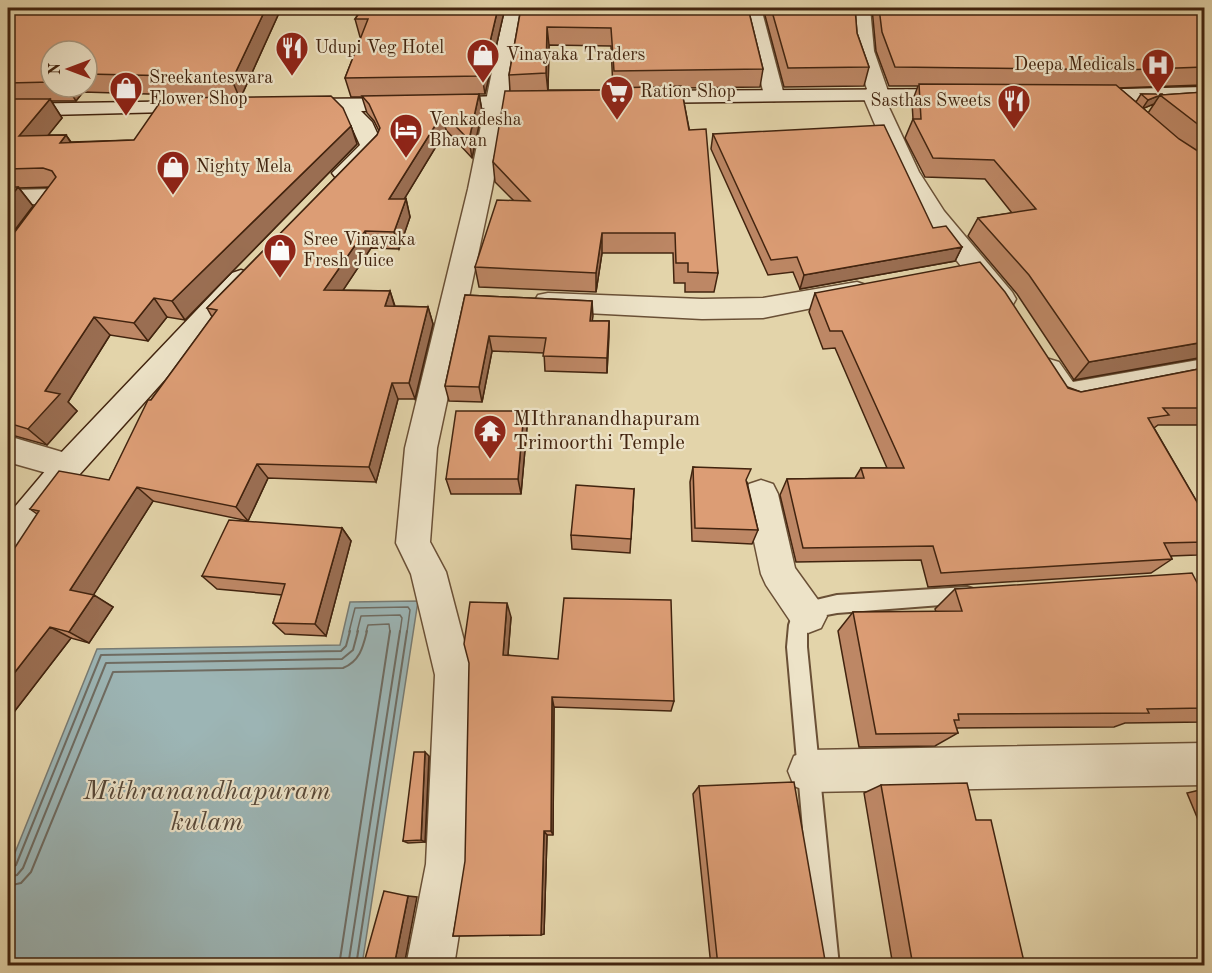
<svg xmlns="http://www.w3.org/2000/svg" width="1212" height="973" font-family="'Old Standard TT',serif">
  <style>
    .water { fill: #9cb5b5; stroke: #787b73; stroke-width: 1.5 }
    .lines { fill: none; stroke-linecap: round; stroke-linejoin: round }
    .shore-far1 { stroke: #6f6c62; stroke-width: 1.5 }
    .shore { stroke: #6f6c62; stroke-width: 2 }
    .lane-casing { stroke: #6a5036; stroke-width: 4 }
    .street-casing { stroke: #6a5036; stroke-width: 3 }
    .secondary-casing { stroke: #42240f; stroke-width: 3 }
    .lane { fill: #ede3c8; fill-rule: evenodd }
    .street { fill: #ede3c8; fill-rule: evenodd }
    .secondary { fill: #ede3c8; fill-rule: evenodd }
    .wall { fill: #bd8765; stroke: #42240f; stroke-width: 1.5; fill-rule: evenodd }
    .shaded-wall { fill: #9a6e52; stroke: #42240f; stroke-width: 1.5 }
    .building { fill: #dc9d75; stroke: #42240f; stroke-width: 1.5 }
    .labels { text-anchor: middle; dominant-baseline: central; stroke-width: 4.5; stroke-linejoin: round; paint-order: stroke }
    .far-poi-label { font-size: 18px; fill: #42240f; stroke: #ede3c8; text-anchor: start }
    .poi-label { font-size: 21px; fill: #42240f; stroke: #ede3c8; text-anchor: start }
    .near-water-label { font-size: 27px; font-style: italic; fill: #584838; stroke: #ede3c8 }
  </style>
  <rect width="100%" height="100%" fill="#e3d4aa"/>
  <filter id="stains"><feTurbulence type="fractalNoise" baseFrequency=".00333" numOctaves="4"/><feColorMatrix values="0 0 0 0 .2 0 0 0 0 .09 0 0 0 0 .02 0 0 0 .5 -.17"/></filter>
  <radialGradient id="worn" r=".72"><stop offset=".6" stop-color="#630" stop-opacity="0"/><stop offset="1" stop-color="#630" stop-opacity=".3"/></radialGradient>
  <path class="water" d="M418 601 362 965H8V870L97 649 340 645 350 602Z"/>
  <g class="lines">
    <path class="shore-far1" d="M349 632 355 608 408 607 410 610 407 632
      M357 632 361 616 400 615 402 618 400 632
      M366 632 368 625 389 624 390 632"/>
    <path class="shore" d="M8 869 16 865 101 655 341 651 346 646 350 631
      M8 877 17 875 23 868 106 663 342 659 353 650 358 631
      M8 886 21 883 31 872 113 672 343 668C360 661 363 647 367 631
      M339 966 390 631
      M348 966 400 631
      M356 966 407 631"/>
    <g class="lane-casing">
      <path id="lane" d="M967 587 973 589 976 595 973 601 967 603 837 613 821 616 807 629V647L839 966H815L787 647 789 625 791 619 809 603 816 600 837 595Z"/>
    </g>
    <g class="street-casing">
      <path id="street" d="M505 8H523L492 189 437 448 430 542 446 572 473 675 470 864 454 966H406L426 864 435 675 411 574 396 543 405 448 468 189Z
        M743 8H761L784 95 781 99 774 101 767 99 764 95Z
        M852 8H870L874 51 889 94 885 99 919 172 944 211 1012 292 1016 299 1012 306 1002 308 992 306 926 221 895 172 862 94 867 89 854 51Z
        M56 189 64 191 68 196 17 265 8 267V242L38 204H8V190Z
        M857 282 866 285 870 291 866 297 763 318 702 319 548 311 538 309 534 302 538 295 548 293 702 299 763 298Z
        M1049 359 1059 362 1073 382 1204 359V381L1065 407 1054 403 1034 370 1039 362Z
        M8 436 79 457 84 466 79 475 68 479 8 462Z
        M761 480 773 484 778 494 795 568 821 604 827 616 821 628 808 633 795 628 766 585 761 574 744 494 749 484Z
        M1204 743V785L809 792 794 786 788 771 794 756 809 750Z"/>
    </g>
    <g class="secondary-casing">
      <path id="secondary" d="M1204 87V99L1083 102 1076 100 1073 96 1076 92 1083 90Z
        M960 89 967 91 970 95 967 99 639 103 632 101 629 97 632 93 639 91Z
        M549 94 556 96 559 100 556 104 446 110 361 111 372 122 383 146C373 161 355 183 336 178L332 173 360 145 351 125 337 111 288 109 285 105 288 101 295 99 446 98Z
        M201 101 208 103 211 107 208 111 8 116V104Z
        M241 270 250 273 254 279 250 285 79 475 20 551 8 555V515L57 457 232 273Z"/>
    </g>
    <use href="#lane" class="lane"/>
    <use href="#street" class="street"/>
    <use href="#secondary" class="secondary"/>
  </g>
  <path class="wall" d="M8 8H505L485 94H479L482 111 472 158 446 130 404 199H406L410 217 399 249 371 248 343 290 390 291 395 306 428 307 433 324 415 399H398L376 482 268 478 248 521 153 501 93 595 113 607 89 643 71 638 14 712 37 514 30 509 109 480 151 400 212 317 207 308 377 135 379 131 374 121 367 113 362 97H351L345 78 361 37H360L355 19 359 13H279L241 97 351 126 357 144 185 320 167 317 148 341 110 335 68 402 77 411 47 445 8 434V241L49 187 19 188 33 206 8 239ZM51 51H87V87H51ZM83 92 181 95 183 97 134 140 71 142 66 135H48L62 118 51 101H76Z
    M521 8H748L763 69 760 87 681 88 718 273 714 292H685V283H674L673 253H602L596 292 479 287 475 267 513 200 495 182 493 162 510 91 509 75ZM549 45 611 46 613 89 615 90H548Z
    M763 8H855L857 33 869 67 864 86 784 87Z
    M872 8H1204V84L1202 85 1119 88 1136 102 1141 94 1162 95 1204 92V358V357L1074 380 1017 294 968 236 978 218 1012 213 985 179 925 177 905 138 913 119 912 102 918 86H889L876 51ZM1154 104 1148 113 1143 108Z
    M713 134 933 228 962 247 955 261 800 289 793 272 768 275 711 149Z
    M815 293 1081 392 1204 368V425H1158L1154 428 1204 514V551L1197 555 1171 556 1172 559 1151 573 928 587 921 560 796 562 780 495 787 479 855 478 861 468H887L835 348 823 349 809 312Z
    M465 295 592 301V321H609L607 373 545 371 544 353 492 351 482 402 449 401 445 386Z
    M524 411 527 427 521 494H451L446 479Z
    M693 467 747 482 758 530 752 544 692 541 690 482Z
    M634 489 630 553 572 549 571 535Z
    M342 528 351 541 326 636 285 634 273 623 282 595 217 589 202 576Z
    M955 589 1204 596V722L1125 723 1114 727 956 728 958 733 935 746 859 747 838 631 853 612H936L935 609Z
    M511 617 508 655 674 701 671 711 554 707 553 835H547L544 934 453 936Z
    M429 756 425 842 408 843 403 841Z
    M881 785 976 820 1025 966H893L864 793Z
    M699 786 826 966H711L693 794Z
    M1204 789V834L1187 793Z"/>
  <path class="shaded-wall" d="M266 8H277L279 13 240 99 232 80Z
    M498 8H505L485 94 482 76Z
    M547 27 549 45 548 92 546 73Z
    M67 87H79L83 92 76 101Z
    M479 94 482 111 472 158 469 140Z
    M1160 95 1154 104 1142 109 1148 100Z
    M50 99 62 118 33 154 19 136Z
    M443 113 446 130 394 216 389 199Z
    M351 126 357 144 185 320 172 301Z
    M66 135 78 154 60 143Z
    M18 187 33 206 8 239V200Z
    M406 199 410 217 399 249 394 232Z
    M365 231 371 248 332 307 324 290Z
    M602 233V253L596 292V273Z
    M962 247 955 261 800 289 804 275Z
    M390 291 395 308 385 306Z
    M154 298 167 317 148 341 134 323Z
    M592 301 593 316 590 336V321Z
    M428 307 433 324 415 399 409 383Z
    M94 317 110 335 68 402 77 411 47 445 28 429 45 391Z
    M609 321V337L607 373V358Z
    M489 336 492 351 482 402 479 387Z
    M1204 342V357L1074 380 1089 362Z
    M392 383 398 399 376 482 369 467Z
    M524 411 527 427 521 494 518 479Z
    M8 461 14 466 8 475Z
    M257 464 268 478 248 521 236 507Z
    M137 487 153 501 89 602 70 590Z
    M342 528 351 541 326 636 315 624Z
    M94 595 113 607 89 643 69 632Z
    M507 603 511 617 507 666 503 655Z
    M50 627 71 638 14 712 8 709V681Z
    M552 697 554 707 553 835 551 831Z
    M425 752 429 756 425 842 421 840Z
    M544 831 547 835 544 934 541 935Z
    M408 896 417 897 404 966H394Z"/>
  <path class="building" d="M8 8H266L232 80 174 81 177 76 87 74V51H51V82L8 83Z
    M363 8H498L482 76 345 78 368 19H355Z
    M521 8H748L763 69 614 71 611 28 547 27 546 73 509 75Z
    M771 8H855L857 33 869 67 788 68Z
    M879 8H1194L1204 12V67L1123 70 895 67 882 32Z
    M919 84 1116 85 1179 139 1204 155V342L1089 362 1029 275 978 218 1036 209 994 160 933 158 913 119H921Z
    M681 86 689 130 706 129 718 273 688 272V263H676L675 233H602L596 273 475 267 497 200 530 201 493 162 505 91 615 90V88Z
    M1204 92V129L1160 95Z
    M479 94 469 140 443 113 389 199H406L394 232 365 231 324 290 390 291 385 306 428 307 409 383H392L369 467 257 464 236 507 137 487 70 590 94 595 69 632 50 627 8 681V558L39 511 30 509 59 471 109 480 148 400H151L217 310 207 308 377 135 380 128 369 104 362 96Z
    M1141 94H1163L1148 100Z
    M331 96 343 108 351 126 172 301 154 298 134 323 94 317 45 391 60 394 28 429 8 423V241L56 177 52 171 43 168 8 169V99H50L19 136 66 135 60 143 134 140 163 98Z
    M884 125 933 228 946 226 962 247 804 275 797 257 771 260 713 134Z
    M8 187H18L8 200Z
    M980 262 1005 292 1068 388 1081 392 1204 368V408H1163L1169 415 1148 418 1204 514V542L1164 543 1172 559 941 573 933 546 803 548 787 479 864 478 861 468H904L842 331H830L815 293Z
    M465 295 592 301 590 321H609L607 358 543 356 546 338 489 336 479 387 445 386Z
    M456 411H524L518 479H446Z
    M693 467 751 469 746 480 758 530 695 528Z
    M576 485 634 489 631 539 571 535Z
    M229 520 342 528 315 624 273 623 285 584 202 576Z
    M1192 573 1204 596V708L1147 709 1149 713 958 714 959 720H954L958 733 876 734 853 612 962 611 955 589Z
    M564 598 671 600 674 701 552 697 551 831H544L541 935 453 936 465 861 469 663 464 644 470 602 507 603 503 655 558 659Z
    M414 752H425L421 840 403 841Z
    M794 782 826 966H718L699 786Z
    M967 783 976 820H991L1025 966H913L881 785Z
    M384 891 408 896 394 966H363Z"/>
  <defs>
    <g id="restaurant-pin" transform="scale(1.725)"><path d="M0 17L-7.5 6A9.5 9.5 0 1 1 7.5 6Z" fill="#8f2418" stroke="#ede3c8"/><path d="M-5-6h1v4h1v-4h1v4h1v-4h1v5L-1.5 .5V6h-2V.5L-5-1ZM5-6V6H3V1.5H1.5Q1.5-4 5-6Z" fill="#fff"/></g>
    <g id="shop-pin" transform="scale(1.725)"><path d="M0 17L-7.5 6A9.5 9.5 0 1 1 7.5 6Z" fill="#8f2418" stroke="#ede3c8"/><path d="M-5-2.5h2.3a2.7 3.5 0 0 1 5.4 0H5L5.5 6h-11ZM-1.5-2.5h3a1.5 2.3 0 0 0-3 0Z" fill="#fff"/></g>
    <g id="hospital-pin" transform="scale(1.725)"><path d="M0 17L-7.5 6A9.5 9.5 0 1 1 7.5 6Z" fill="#8f2418" stroke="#ede3c8"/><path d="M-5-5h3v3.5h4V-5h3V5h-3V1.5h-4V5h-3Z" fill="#fff"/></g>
    <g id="supermarket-pin" transform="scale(1.725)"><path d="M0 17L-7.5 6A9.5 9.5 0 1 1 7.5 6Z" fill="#8f2418" stroke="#ede3c8"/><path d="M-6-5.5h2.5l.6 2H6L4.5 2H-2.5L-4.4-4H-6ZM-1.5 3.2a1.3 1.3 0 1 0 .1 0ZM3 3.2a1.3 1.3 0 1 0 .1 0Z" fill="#fff"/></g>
    <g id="hotel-pin" transform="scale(1.725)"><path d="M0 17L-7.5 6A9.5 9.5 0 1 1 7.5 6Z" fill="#8f2418" stroke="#ede3c8"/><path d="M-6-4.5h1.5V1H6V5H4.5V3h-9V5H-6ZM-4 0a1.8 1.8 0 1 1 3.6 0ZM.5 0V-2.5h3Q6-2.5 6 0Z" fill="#fff"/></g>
    <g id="temple-pin" transform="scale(1.725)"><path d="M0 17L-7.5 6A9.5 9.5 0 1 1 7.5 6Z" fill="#8f2418" stroke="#ede3c8"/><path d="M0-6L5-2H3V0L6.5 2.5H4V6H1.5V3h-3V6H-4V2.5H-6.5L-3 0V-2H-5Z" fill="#fff"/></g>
  </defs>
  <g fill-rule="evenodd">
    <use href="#restaurant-pin" x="292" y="48"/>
    <use href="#shop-pin" x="483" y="55"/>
    <use href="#hospital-pin" x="1158" y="65"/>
    <use href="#shop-pin" x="126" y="88"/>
    <use href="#supermarket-pin" x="617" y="92"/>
    <use href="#restaurant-pin" x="1014" y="101"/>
    <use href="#hotel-pin" x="406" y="130"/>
    <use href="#shop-pin" x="173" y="167"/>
    <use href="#shop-pin" x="280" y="250"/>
    <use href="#temple-pin" x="490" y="431"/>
  </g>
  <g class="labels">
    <g class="far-poi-label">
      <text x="315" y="48">Udupi Veg Hotel</text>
      <text x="506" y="55">Vinayaka Traders</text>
      <text x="1135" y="65" text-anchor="end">Deepa Medicals</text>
      <text x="149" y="78">Sreekanteswara<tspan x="149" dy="21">Flower Shop</tspan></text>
      <text x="640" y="92">Ration Shop</text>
      <text x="991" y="101" text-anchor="end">Sasthas Sweets</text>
      <text x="429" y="120">Venkadesha<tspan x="429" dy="21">Bhavan</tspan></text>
      <text x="196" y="167">Nighty Mela</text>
      <text x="303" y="240">Sree Vinayaka<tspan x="303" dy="21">Fresh Juice</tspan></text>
    </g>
    <g class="poi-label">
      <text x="513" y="419">MIthranandhapuram<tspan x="513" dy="24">Trimoorthi Temple</tspan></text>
    </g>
    <g class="near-water-label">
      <text x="207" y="791">Mithranandhapuram<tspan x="207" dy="31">kulam</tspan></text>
    </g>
  </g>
  <rect width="1212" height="973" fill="none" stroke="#e3d4aa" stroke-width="30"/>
  <rect x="9" y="9" width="1194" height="955" fill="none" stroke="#42240f" stroke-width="3"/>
  <rect x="15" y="15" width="1182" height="943" fill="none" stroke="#42240f" stroke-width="1.5"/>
  <g transform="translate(69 69) rotate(270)"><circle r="28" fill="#ede3c8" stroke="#a9977e" stroke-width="1.5"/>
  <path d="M0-4.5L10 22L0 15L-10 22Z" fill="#8f2418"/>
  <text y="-9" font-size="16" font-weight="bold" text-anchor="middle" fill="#42240f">N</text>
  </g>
  <rect width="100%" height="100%" filter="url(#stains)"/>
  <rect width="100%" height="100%" fill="url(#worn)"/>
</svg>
